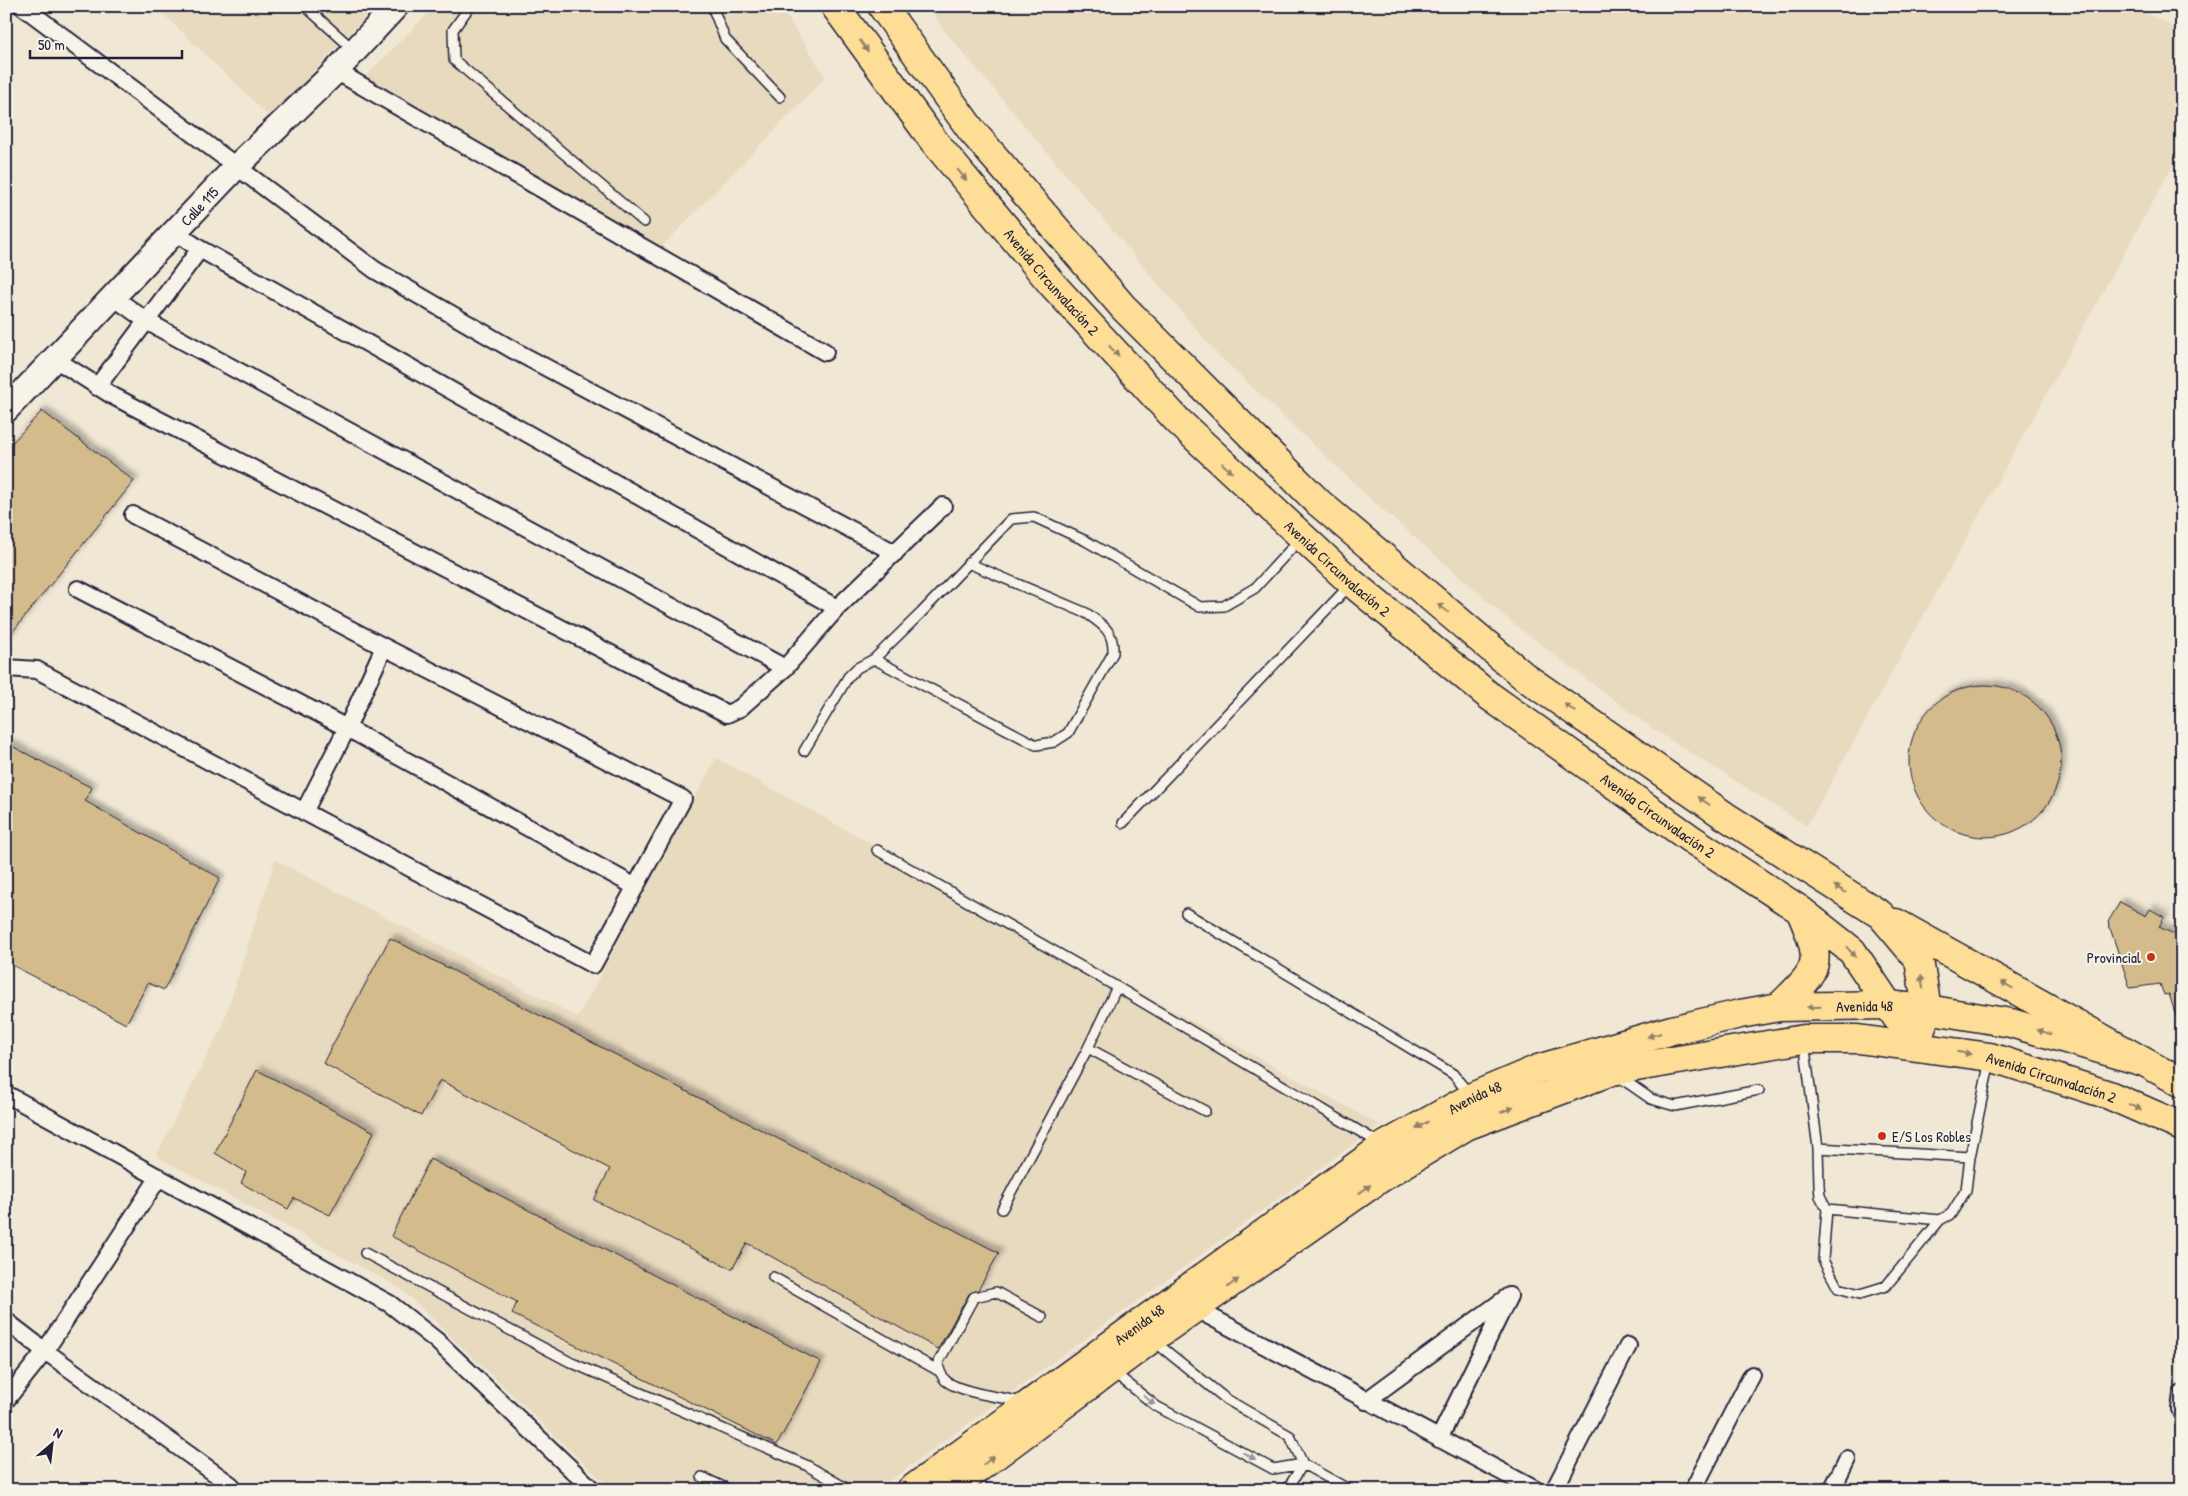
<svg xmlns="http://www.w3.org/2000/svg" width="2188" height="1496" font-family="'Patrick Hand',sans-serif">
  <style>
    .built { fill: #e8dabf }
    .building { fill: #d4bb8b; stroke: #22223b; filter: url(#shadow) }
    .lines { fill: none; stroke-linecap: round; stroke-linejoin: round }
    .lane-casing { stroke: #22223b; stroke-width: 12 }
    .street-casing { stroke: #22223b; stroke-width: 20 }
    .secondary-casing { stroke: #22223b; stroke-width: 28 }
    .highway-casing { stroke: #22223b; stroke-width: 31 }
    .lane { stroke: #f7f3e8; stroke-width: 9 }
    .street { stroke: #f7f3e8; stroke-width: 16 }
    .secondary { stroke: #f7f3e8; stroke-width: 24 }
    .highway { stroke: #fedd96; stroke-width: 28 }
    .oneway { fill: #908068 }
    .oneway2 { fill: #97959a }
    .poi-dot { fill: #c8321e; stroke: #f7f3e8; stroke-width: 2 }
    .labels { text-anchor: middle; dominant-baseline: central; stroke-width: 4; stroke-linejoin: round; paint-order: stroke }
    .street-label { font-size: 15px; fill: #22223b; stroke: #f7f3e8 }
    .poi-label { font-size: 15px; fill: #22223b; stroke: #f7f3e8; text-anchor: end }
  </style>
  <defs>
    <filter id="shadow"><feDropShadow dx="4.5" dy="-4.5" stdDeviation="2.5" flood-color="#0004"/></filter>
  </defs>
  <rect width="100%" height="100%" fill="#f0e8d5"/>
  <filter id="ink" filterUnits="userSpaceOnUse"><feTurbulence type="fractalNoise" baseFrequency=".02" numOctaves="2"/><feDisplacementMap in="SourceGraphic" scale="10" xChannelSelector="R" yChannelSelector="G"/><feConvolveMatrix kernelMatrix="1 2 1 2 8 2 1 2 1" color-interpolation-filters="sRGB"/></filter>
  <g filter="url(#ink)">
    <path class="built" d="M155 6H375L271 118Z
      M435 6H780L826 77 652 257 359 83Z
      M929 6H2134L2182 32V149L1807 826 1653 729 1516 626 1374 502 1217 354 943 29Z
      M716 758 1380 1125 877 1490H612L400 1288 156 1156 222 1027 275 860 578 1017Z"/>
    <path class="building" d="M42 411 134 481 6 640V449Z
      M1909 761a76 76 0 1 1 152 0a76 76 0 1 1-152 0Z
      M6 743 92 788 85 801 220 878 164 990 148 983 126 1024 6 962Z
      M2120 902 2146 916 2150 909 2164 917 2159 927 2182 938V1025H2179L2169 994 2164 995 2160 984 2130 988 2108 922Z
      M390 938 999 1253 978 1290 969 1294 938 1349 747 1243 732 1269 594 1200 610 1169 440 1080 421 1116 323 1063Z
      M257 1070 374 1132 330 1215 294 1198 288 1209 241 1183 246 1172 215 1153Z
      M430 1159 821 1362 777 1445 512 1314 517 1302 391 1236Z"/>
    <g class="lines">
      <g class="lane-casing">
        <path id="lane" d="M305 6 355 51
          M470 6 453 30 454 60 644 222
          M712 6 725 39 780 97
          M874 659 1036 745 1054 742 1068 733 1113 653C1114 631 1103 625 1086 613L968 563
          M804 751 848 677 857 668 874 659 921 613 1011 519 1034 517 1086 541 1200 607 1224 606 1255 588 1301 538
          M1123 823 1350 585
          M877 850 1117 987 1381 1144
          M1186 913 1453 1074 1470 1095
          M1804 1041 1818 1148 1819 1185 1820 1196 1827 1209 1823 1260 1838 1288 1860 1294 1886 1286 1940 1220
          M1088 1048 1205 1111
          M1618 1076 1651 1099 1675 1106 1759 1090
          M1818 1148 1970 1157
          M1002 1209 1088 1048 1117 987
          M1827 1209 1940 1220 1951 1214 1966 1190 1970 1157 1990 1060
          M365 1253 570 1362 806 1465 849 1490
          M773 1277 939 1371
          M1155 1342 1226 1399 1290 1436 1303 1464 1350 1490
          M1112 1371 1156 1406 1273 1469 1303 1464
          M1022 1402C1002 1397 962 1393 946 1381 941 1376 939 1370 938 1363L974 1297 996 1292 1042 1317
          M702 1477 730 1490
          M1284 1490 1290 1485 1303 1464"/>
      </g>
      <g class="street-casing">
        <path id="street" d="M22 6 375 270 515 351 895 553
          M336 71 825 352
          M175 232 200 249 837 608
          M112 296 148 322 785 668
          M55 359 113 396 727 714 740 708 785 668 837 608 943 506
          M97 387 200 249
          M78 589 347 728 636 887
          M6 668 37 670 593 965 683 799 384 647 133 515
          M304 812 347 728 384 647
          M6 1094 390 1304 437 1341 593 1490
          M1196 1309 1536 1490
          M6 1321 45 1351 231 1485
          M2182 1394 2180 1409 2182 1414
          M6 1400 45 1351 159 1177
          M1366 1401 1509 1296 1439 1439
          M1554 1490 1628 1346
          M1693 1490 1752 1375
          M1832 1490 1847 1459"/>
      </g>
      <g class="secondary-casing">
        <g id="secondary">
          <path id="s1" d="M6 410 235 168 336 71 396 6"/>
        </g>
      </g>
      <g class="highway-casing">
        <g id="highway">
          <path id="s2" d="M835 6 933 140 1052 284 1178 421 1352 583 1488 695 1691 839 1800 910 1852 951 1916 1046"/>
          <path d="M882 6 972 131 1123 307 1319 503 1525 677 1725 816 1881 915 1919 960 1927 1009 1916 1046"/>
          <path d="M1896 923 2182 1083"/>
          <path d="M1779 1007C1819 968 1824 965 1801 912"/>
          <path id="s3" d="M911 1490 1384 1146 1472 1097 1538 1069 1672 1030 1740 1014 1779 1007 1887 1005 1927 1009 2011 1023 2141 1061"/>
          <path id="s4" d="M949 1490 1151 1339 1379 1179 1466 1126 1612 1071 1804 1039H1858L1990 1057 2109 1095 2182 1127"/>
        </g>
      </g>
      <use href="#lane" class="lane"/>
      <use href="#street" class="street"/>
      <use href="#secondary" class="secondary"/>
      <use href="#highway" class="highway"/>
    </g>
    <defs><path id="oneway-solid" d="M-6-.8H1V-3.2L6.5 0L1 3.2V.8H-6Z" transform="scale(1.25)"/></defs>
    <g class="oneway">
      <use href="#oneway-solid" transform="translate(864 46) rotate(54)"/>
      <use href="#oneway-solid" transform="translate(962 175) rotate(50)"/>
      <use href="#oneway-solid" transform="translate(1114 351) rotate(47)"/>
      <use href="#oneway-solid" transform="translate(1227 468) rotate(43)"/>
      <use href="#oneway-solid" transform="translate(1443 608) rotate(-140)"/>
      <use href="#oneway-solid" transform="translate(1570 708) rotate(-145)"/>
      <use href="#oneway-solid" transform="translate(1704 801) rotate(-145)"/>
      <use href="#oneway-solid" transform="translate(1840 889) rotate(-148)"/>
      <use href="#oneway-solid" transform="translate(1851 952) rotate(48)"/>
      <use href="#oneway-solid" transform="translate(1922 982) rotate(-100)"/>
      <use href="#oneway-solid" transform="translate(2007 985) rotate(-150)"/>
      <use href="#oneway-solid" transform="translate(1814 1007) rotate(179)"/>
      <use href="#oneway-solid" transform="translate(2044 1032) rotate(-163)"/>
      <use href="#oneway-solid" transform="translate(1654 1035) rotate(164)"/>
      <use href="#oneway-solid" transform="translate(1964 1053) rotate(9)"/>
      <use href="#oneway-solid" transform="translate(2135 1107) rotate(24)"/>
      <use href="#oneway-solid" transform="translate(1507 1110) rotate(-21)"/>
      <use href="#oneway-solid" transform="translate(1422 1125) rotate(151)"/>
      <use href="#oneway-solid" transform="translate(1365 1189) rotate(-36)"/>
      <use href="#oneway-solid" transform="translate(1233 1283) rotate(-36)"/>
      <use href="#oneway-solid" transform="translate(988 1461) rotate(-37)"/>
    </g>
    <g class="oneway2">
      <use href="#oneway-solid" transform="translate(1149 1400) rotate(39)"/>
      <use href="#oneway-solid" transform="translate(1249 1456) rotate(29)"/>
    </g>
  </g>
  <g class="poi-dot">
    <circle cx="2151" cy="957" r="5"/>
    <circle cx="1882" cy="1136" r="5"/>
  </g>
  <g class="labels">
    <g class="street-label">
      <text stroke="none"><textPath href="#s1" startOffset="281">Calle 115</textPath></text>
      <text stroke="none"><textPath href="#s2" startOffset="351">Avenida Circunvalación 2</textPath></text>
      <text stroke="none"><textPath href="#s2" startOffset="756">Avenida Circunvalación 2</textPath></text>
      <text stroke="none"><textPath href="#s2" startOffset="1161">Avenida Circunvalación 2</textPath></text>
      <text stroke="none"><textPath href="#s3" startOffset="1092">Avenida 48</textPath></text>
      <text stroke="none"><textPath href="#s4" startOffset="1235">Avenida Circunvalación 2</textPath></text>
      <text stroke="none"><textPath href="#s3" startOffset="688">Avenida 48</textPath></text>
      <text stroke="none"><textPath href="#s3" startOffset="282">Avenida 48</textPath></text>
    </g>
    <g class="poi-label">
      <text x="2141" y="957">Provincial</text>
      <text x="1892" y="1136" text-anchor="start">E/S Los Robles</text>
    </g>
  </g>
  <rect width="2188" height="1496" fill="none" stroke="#f7f3e8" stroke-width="25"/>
  <rect x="12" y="12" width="2163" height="1471" fill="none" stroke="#22223b" stroke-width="2" filter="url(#ink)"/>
  <g transform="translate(52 1444) rotate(28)" stroke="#f7f3e8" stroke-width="4" paint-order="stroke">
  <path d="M0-4L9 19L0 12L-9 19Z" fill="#22223b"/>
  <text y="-8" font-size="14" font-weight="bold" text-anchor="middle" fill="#22223b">N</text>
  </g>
  <path d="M30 50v8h152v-8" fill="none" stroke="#22223b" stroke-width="2.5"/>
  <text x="38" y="50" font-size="15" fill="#22223b" stroke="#f7f3e8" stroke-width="4" paint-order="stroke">50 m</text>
</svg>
